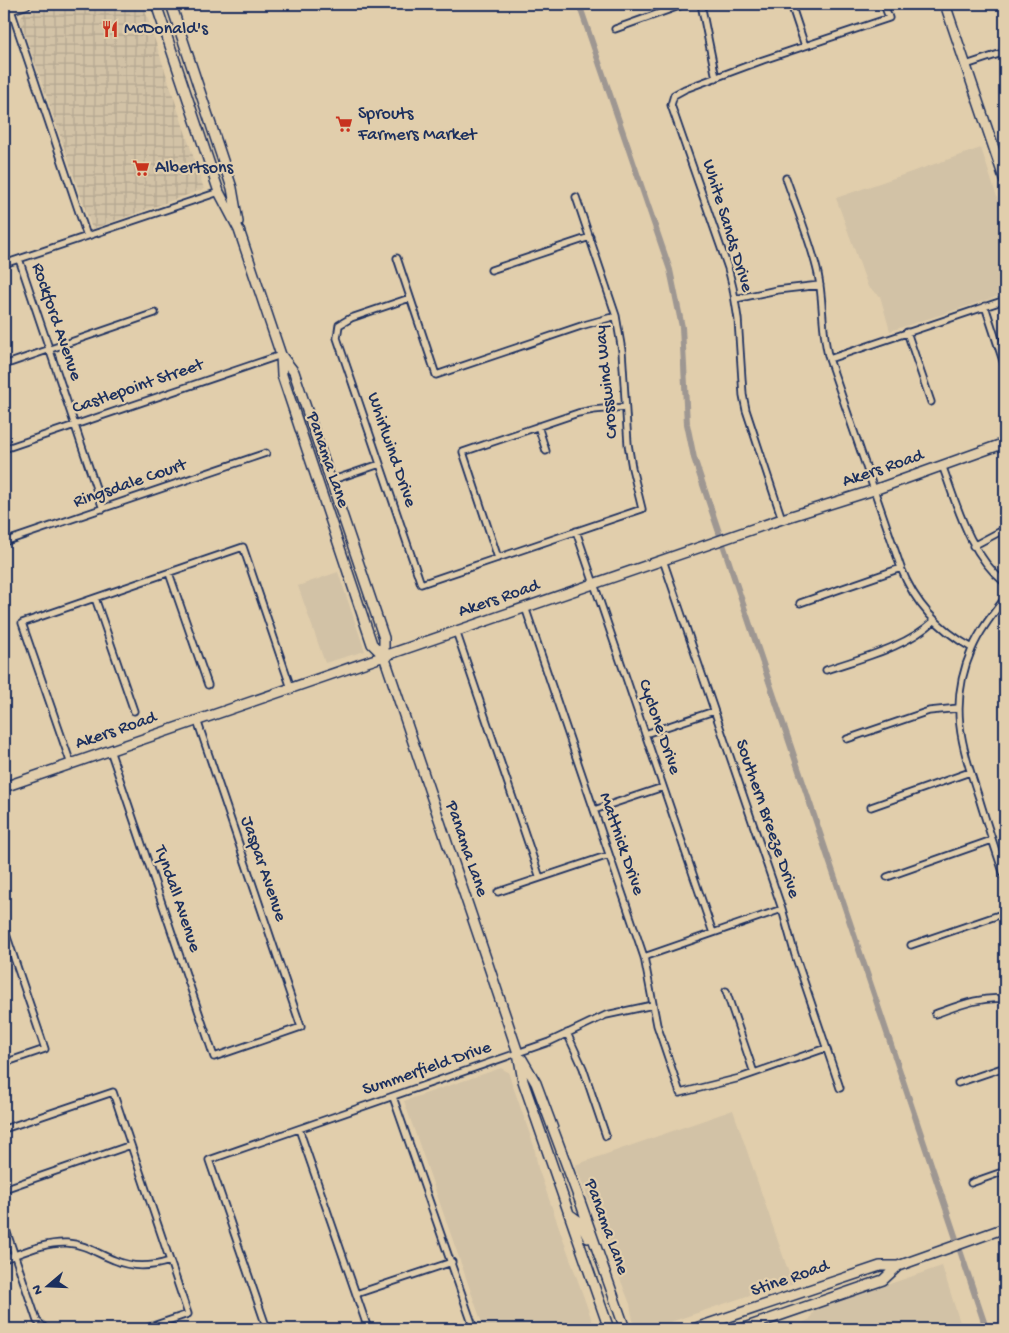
<svg xmlns="http://www.w3.org/2000/svg" width="1009" height="1333" font-family="'Gochi Hand',sans-serif">
  <style>
    .built { fill: #d2c2a6 }
    .industrial { fill: url(#industrial-grid) }
    .lines { fill: none; stroke-linecap: round; stroke-linejoin: round }
    .canal { stroke: #9e9792; stroke-width: 6 }
    .street-casing { stroke: #1b2f5e; stroke-width: 9 }
    .secondary-casing { stroke: #1b2f5e; stroke-width: 12 }
    .street { stroke: #e1ceac; stroke-width: 5.5 }
    .secondary { stroke: #e1ceac; stroke-width: 9 }
    .labels { text-anchor: middle; dominant-baseline: central; stroke-width: 4.5; stroke-linejoin: round; paint-order: stroke }
    .poi-label { font-size: 18px; fill: #1b2f5e; stroke: #e1ceac; text-anchor: start }
    .street-label { font-size: 18px; fill: #1b2f5e; stroke: #e1ceac }
  </style>
  <defs>
    <pattern id="industrial-grid" width="8" height="8" patternUnits="userSpaceOnUse" patternTransform="scale(1.25)"><rect width="8" height="8" fill="#d2c2a6"/><path d="M0 4h8M4 0v8" fill="none" stroke="#b4a791"/></pattern>
  </defs>
  <rect width="100%" height="100%" fill="#e1ceac"/>
  <filter id="ink" filterUnits="userSpaceOnUse"><feTurbulence type="fractalNoise" baseFrequency=".02" numOctaves="2"/><feDisplacementMap in="SourceGraphic" scale="10" xChannelSelector="R" yChannelSelector="G"/><feConvolveMatrix kernelMatrix="1 2 1 2 8 2 1 2 1" color-interpolation-filters="sRGB"/></filter>
  <g filter="url(#ink)">
    <path class="built" d="M981 148 1005 222V294L890 331 880 296 868 287 836 198Z
      M338 572 365 651 325 663 298 586Z
      M501 1068 508 1072 534 1146 538 1168 595 1329H484L404 1101Z
      M733 1110 793 1285 778 1286 759 1292 752 1289 748 1290 750 1295 650 1329H641L634 1326 630 1304 575 1165Z
      M942 1266 962 1329H770L787 1323 795 1327 810 1319 814 1310Z"/>
    <path class="industrial" d="M59 4H143L204 189 92 229 20 19 24 12 42 10Z"/>
    <g class="lines">
      <path class="canal" d="M579 4 670 270 682 327 687 424 694 458 984 1322V1329"/>
      <g class="street-casing">
        <path id="street" d="M9 4 87 236
          M701 4 716 78
          M791 4 805 46
          M615 29 685 4
          M966 65 1005 52
          M786 178C797 210 811 242 818 274 824 302 821 331 829 359L901 568C915 604 938 629 972 648
          M397 258 436 375 584 325 616 316
          M19 259 103 509
          M4 264 219 192
          M491 270 590 237
          M410 298 351 318 339 325 337 338 421 584 642 509 632 468 628 444 622 351 616 316 576 197
          M735 299 777 290 820 285
          M985 306 1005 367
          M907 332 931 402
          M829 359 1005 300
          M4 365 155 313
          M538 426 546 451
          M4 449 281 355
          M942 465C958 508 969 553 1005 583
          M330 481 380 464
          M782 519 746 410 743 395 738 319 733 288 728 268 671 105 674 95 685 89 763 60 889 18 884 4
          M576 531 713 933
          M4 542 266 453
          M973 546 1005 529
          M498 558 463 452 578 413 593 410 625 407
          M663 560 782 909 795 955 840 1088
          M169 573 208 685
          M95 598 134 711
          M1005 598C993 614 980 630 972 649 948 704 961 744 979 798 987 825 996 851 1005 878
          M800 603 901 568
          M525 607 644 957 657 1025 680 1093 740 1078 826 1048
          M456 631 540 878
          M826 670C863 657 905 648 934 621
          M645 734 714 711
          M847 739 929 711 959 708
          M110 750 214 1057 301 1027 197 720
          M71 764 22 623 243 547 291 688
          M871 807 970 772
          M594 810 663 787
          M887 877 992 840
          M498 892 609 855
          M4 928 45 1049 4 1063
          M911 945 1005 913
          M644 957 782 909
          M726 991 754 1073
          M935 1014C958 1006 981 996 1005 999
          M567 1033 583 1068 606 1136
          M958 1083 1005 1067
          M393 1097 474 1329
          M4 1129 113 1092 188 1314 144 1329
          M299 1129 367 1326
          M971 1183 1005 1171
          M4 1189 131 1145
          M4 1224 37 1321 46 1329
          M4 1259C24 1252 45 1242 67 1243 85 1244 98 1254 114 1260 132 1268 151 1267 170 1261
          M356 1294 452 1262
          M267 1329 209 1160 549 1042 606 1015 653 1005"/>
      </g>
      <g class="secondary-casing">
        <path id="secondary" d="M156 4 219 192 239 230 281 355 282 375 372 644 384 656
          M171 4 232 188 238 222
          M945 4 1005 181
          M4 11 26 4
          M281 355 294 372 384 638V656L518 1053 523 1081 609 1329
          M4 787 782 519 874 490 1005 443
          M522 1059 536 1083 581 1204 625 1329
          M569 1214 580 1222 588 1238
          M693 1329 880 1266H898L1005 1228
          M741 1329 883 1280 898 1266"/>
      </g>
      <use href="#street" class="street"/>
      <use href="#secondary" class="secondary"/>
    </g>
  </g>
  <defs>
    <g id="restaurant-bare" transform="scale(1.35)"><path d="M-5-6h1v4h1v-4h1v4h1v-4h1v5L-1.5 .5V6h-2V.5L-5-1ZM5-6V6H3V1.5H1.5Q1.5-4 5-6Z" fill="#c8321e" stroke="#e1ceac" stroke-width="2.5" paint-order="stroke"/></g>
    <g id="supermarket-bare" transform="scale(1.35)"><path d="M-6-5.5h2.5l.6 2H6L4.5 2H-2.5L-4.4-4H-6ZM-1.5 3.2a1.3 1.3 0 1 0 .1 0ZM3 3.2a1.3 1.3 0 1 0 .1 0Z" fill="#c8321e" stroke="#e1ceac" stroke-width="2.5" paint-order="stroke"/></g>
  </defs>
  <g fill-rule="evenodd">
    <use href="#restaurant-bare" x="110" y="29"/>
    <use href="#supermarket-bare" x="344" y="124"/>
    <use href="#supermarket-bare" x="141" y="168"/>
  </g>
  <g class="labels">
    <g class="poi-label">
      <text x="124" y="29">McDonald's</text>
      <text x="358" y="114">Sprouts<tspan x="358" dy="21">Farmers Market</tspan></text>
      <text x="155" y="168">Albertsons</text>
    </g>
    <g class="street-label">
      <text transform="translate(727 226) rotate(73)">White Sands Drive</text>
      <text transform="translate(56 322) rotate(71)">Rockford Avenue</text>
      <text transform="translate(607 382) rotate(-96)">Crosswind Way</text>
      <text transform="translate(138 387) rotate(-19)">Castlepoint Street</text>
      <text transform="translate(391 450) rotate(71)">Whirlwind Drive</text>
      <text transform="translate(327 460) rotate(71)">Panama Lane</text>
      <text transform="translate(883 469) rotate(-19)">Akers Road</text>
      <text transform="translate(130 484) rotate(-19)">Ringsdale Court</text>
      <text transform="translate(499 599) rotate(-19)">Akers Road</text>
      <text transform="translate(659 727) rotate(71)">Cyclone Drive</text>
      <text transform="translate(116 731) rotate(-19)">Akers Road</text>
      <text transform="translate(767 819) rotate(71)">Southern Breeze Drive</text>
      <text transform="translate(621 844) rotate(71)">Mattnick Drive</text>
      <text transform="translate(466 849) rotate(71)">Panama Lane</text>
      <text transform="translate(263 869) rotate(71)">Jaspar Avenue</text>
      <text transform="translate(177 899) rotate(71)">Tyndall Avenue</text>
      <text transform="translate(427 1069) rotate(-19)">Summerfield Drive</text>
      <text transform="translate(606 1227) rotate(70)">Panama Lane</text>
      <text transform="translate(790 1279) rotate(-19)">Stine Road</text>
    </g>
  </g>
  <rect width="1009" height="1333" fill="none" stroke="#e1ceac" stroke-width="20"/>
  <rect x="10" y="10" width="989" height="1313" fill="none" stroke="#1b2f5e" stroke-width="2" filter="url(#ink)"/>
  <g transform="translate(48 1286) rotate(251)" stroke="#e1ceac" stroke-width="4" paint-order="stroke">
  <path d="M0-4L9 19L0 12L-9 19Z" fill="#1b2f5e"/>
  <text y="-8" font-size="14" font-weight="bold" text-anchor="middle" fill="#1b2f5e">N</text>
  </g>
</svg>
